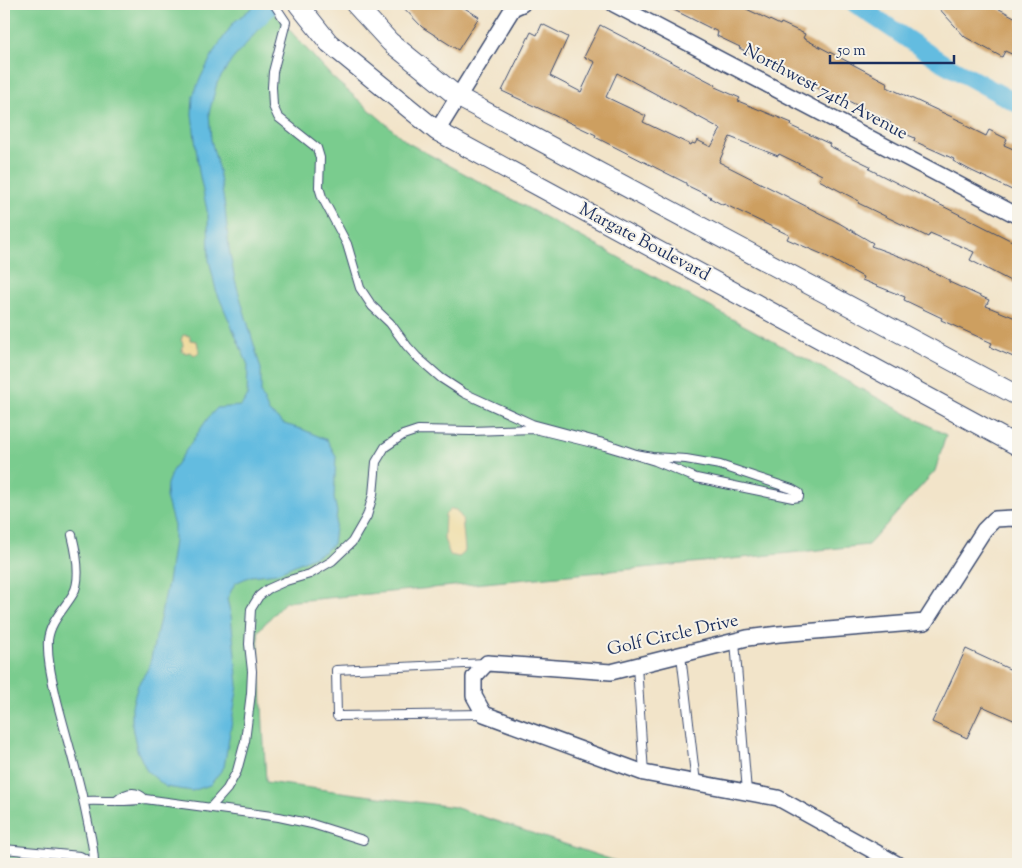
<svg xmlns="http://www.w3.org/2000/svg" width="1022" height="868" font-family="'Sorts Mill Goudy',serif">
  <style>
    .green { fill: #7acc8e; stroke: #4a7e76 }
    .sand { fill: #eeda9e; stroke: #84847e }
    .water { fill: #63bce0; stroke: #3f769f }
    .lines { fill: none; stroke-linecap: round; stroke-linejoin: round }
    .canal { stroke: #63bce0; stroke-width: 18 }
    .building { fill: #cd9f61; fill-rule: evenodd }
    .service-casing { stroke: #3b4a6e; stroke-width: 10 }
    .minor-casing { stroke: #3b4a6e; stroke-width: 18 }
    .tertiary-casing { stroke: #3b4a6e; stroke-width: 21 }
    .service { stroke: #fff; stroke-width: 8 }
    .minor { stroke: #fff; stroke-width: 15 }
    .tertiary { stroke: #fff; stroke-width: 19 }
    .labels { text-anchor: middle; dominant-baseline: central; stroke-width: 4; stroke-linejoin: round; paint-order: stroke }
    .street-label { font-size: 18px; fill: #1b2f5e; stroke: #f7f3e8 }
  </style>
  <rect width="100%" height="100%" fill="#f7f3e8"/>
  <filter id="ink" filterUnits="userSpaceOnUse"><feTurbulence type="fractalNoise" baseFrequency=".02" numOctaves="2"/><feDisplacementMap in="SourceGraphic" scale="10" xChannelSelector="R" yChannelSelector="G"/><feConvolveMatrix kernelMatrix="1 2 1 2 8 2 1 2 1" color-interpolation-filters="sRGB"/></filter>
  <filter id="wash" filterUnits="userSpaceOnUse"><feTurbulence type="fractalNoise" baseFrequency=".0096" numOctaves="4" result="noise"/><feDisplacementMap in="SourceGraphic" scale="20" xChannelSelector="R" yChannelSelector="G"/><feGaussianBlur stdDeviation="1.12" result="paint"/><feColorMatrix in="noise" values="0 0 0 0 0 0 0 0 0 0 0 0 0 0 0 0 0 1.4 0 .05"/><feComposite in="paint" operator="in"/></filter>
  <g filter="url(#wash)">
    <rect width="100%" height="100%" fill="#f2e4c9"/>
    <path class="green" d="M4 4H266L332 77 408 143 946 435 935 471 868 545 663 566 285 602 258 631 266 782 454 807 624 864H4Z"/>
    <path class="sand" d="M183 335 190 336V340L197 341 199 351 198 354 195 355 190 352 186 353 182 352 183 344 181 340Z
      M451 509 456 510 462 518 465 550 464 553 459 557 450 555 444 539 445 515Z"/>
    <path class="water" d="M257 4 268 19 232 60 217 83 209 113 211 140 219 171 225 208 229 249 235 280 261 369V394L269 412 284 424 304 430 327 440 336 456 334 498 337 512 333 544 324 552 277 573 251 576 235 583 227 599 231 616 238 685 224 767 210 785 192 791 166 787 147 771 137 750 132 726V706L138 685 149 667 168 583 174 541V526L166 497 167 484 172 471 208 418 217 408 241 406 247 397 248 365 216 290 209 260 208 215 199 172 192 114 193 96 201 77 215 50 234 22Z"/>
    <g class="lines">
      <path class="canal" d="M855 4 943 63 1018 104
        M247 28 269 7"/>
    </g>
    <g id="blocks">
      <path class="building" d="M400 4H458L479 17 458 50 422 27Z
        M662 4H736L780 25 781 23 805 34 803 38 888 83 887 87 965 123 964 125 986 136 989 130 1007 139 1004 145 1018 151V182L1014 191 972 171 953 161 954 159 914 141 915 138 889 127 891 123 839 96 838 99 803 81V79L739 48 740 47 717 36 718 32Z
        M935 4H990L1018 19V57L1005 51 1002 57 965 37Z
        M542 24 568 37 550 76 581 92 595 62 584 57 600 25 716 85 715 87 740 98 738 101 792 123 791 126 830 144 829 146 870 166 869 169 1018 244V285L970 260 974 252 930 233 928 237 858 203 859 201 819 180 822 175 779 154 778 156 730 137 719 162 839 223 873 243 871 246 912 261 949 280V282L989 300 986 306 1018 319V359L990 347 992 343 941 320 942 318 904 300 905 297 862 280 863 277 824 255 787 239 789 235 724 204 723 205 710 198 711 197 686 185V183L595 137 596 135 502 91 531 32 537 35ZM617 73 721 129 711 147 697 140 695 144 692 143 691 145 643 122 646 116 606 97Z
        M966 649 1018 673V722L982 706 967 738 932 722Z"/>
    </g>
  </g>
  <g filter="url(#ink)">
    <use href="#blocks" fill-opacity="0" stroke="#3b4a6e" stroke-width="1"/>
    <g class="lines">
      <g class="service-casing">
        <path id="service" d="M72 535C76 551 82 579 73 594 64 609 50 622 48 640 47 659 52 679 56 697 66 737 79 777 87 818 90 833 94 847 94 863
          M735 641 747 792
          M681 655 696 783
          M637 666 644 773
          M484 714 337 716 336 670 486 663
          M84 801C104 800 125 803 145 799L279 817 312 824 363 840
          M116 801C126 792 135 789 145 799
          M210 808 227 789 237 771 245 741 251 693 252 671 249 644 251 609 259 596 268 589 286 581 310 574 332 561 352 542 367 516 373 495 376 462 385 447 403 435 418 430 471 431 535 429 605 446 655 461 696 478 793 498 799 497V493L792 489 720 465 686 459 652 457 636 454 607 444 532 424 464 393 441 378 417 357 407 346 390 323 372 306 360 288 347 244 322 197 319 187 320 158 317 148 278 117 273 106 272 87 273 72 286 22 274 4
          M4 849 80 856 95 864"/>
      </g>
      <g class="minor-casing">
        <path id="minor" d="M614 4 1018 216
          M437 131 513 8 522 4
          M897 864 778 798 644 773 484 714 474 696V677L487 663 611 672 747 638 779 634 925 622 984 530 995 519 1013 518 1018 520"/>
      </g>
      <g class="tertiary-casing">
        <path id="tertiary" d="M298 4 329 43 437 131 1018 446
          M355 4 390 42 458 97 1018 396"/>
      </g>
      <use href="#service" class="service"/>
      <use href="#minor" class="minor"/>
      <use href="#tertiary" class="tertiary"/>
    </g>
  </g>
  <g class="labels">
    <g class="street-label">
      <text transform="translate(825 93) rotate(28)">Northwest 74th Avenue</text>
      <text transform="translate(644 243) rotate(28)">Margate Boulevard</text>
      <text transform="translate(673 636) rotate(-13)">Golf Circle Drive</text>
    </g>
  </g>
  <rect width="1022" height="868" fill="none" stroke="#f7f3e8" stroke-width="20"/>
  <path d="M830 55v8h124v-8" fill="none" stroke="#1b2f5e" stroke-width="2.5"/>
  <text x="837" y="55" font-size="15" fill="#1b2f5e" stroke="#f7f3e8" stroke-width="4" paint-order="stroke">50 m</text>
</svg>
